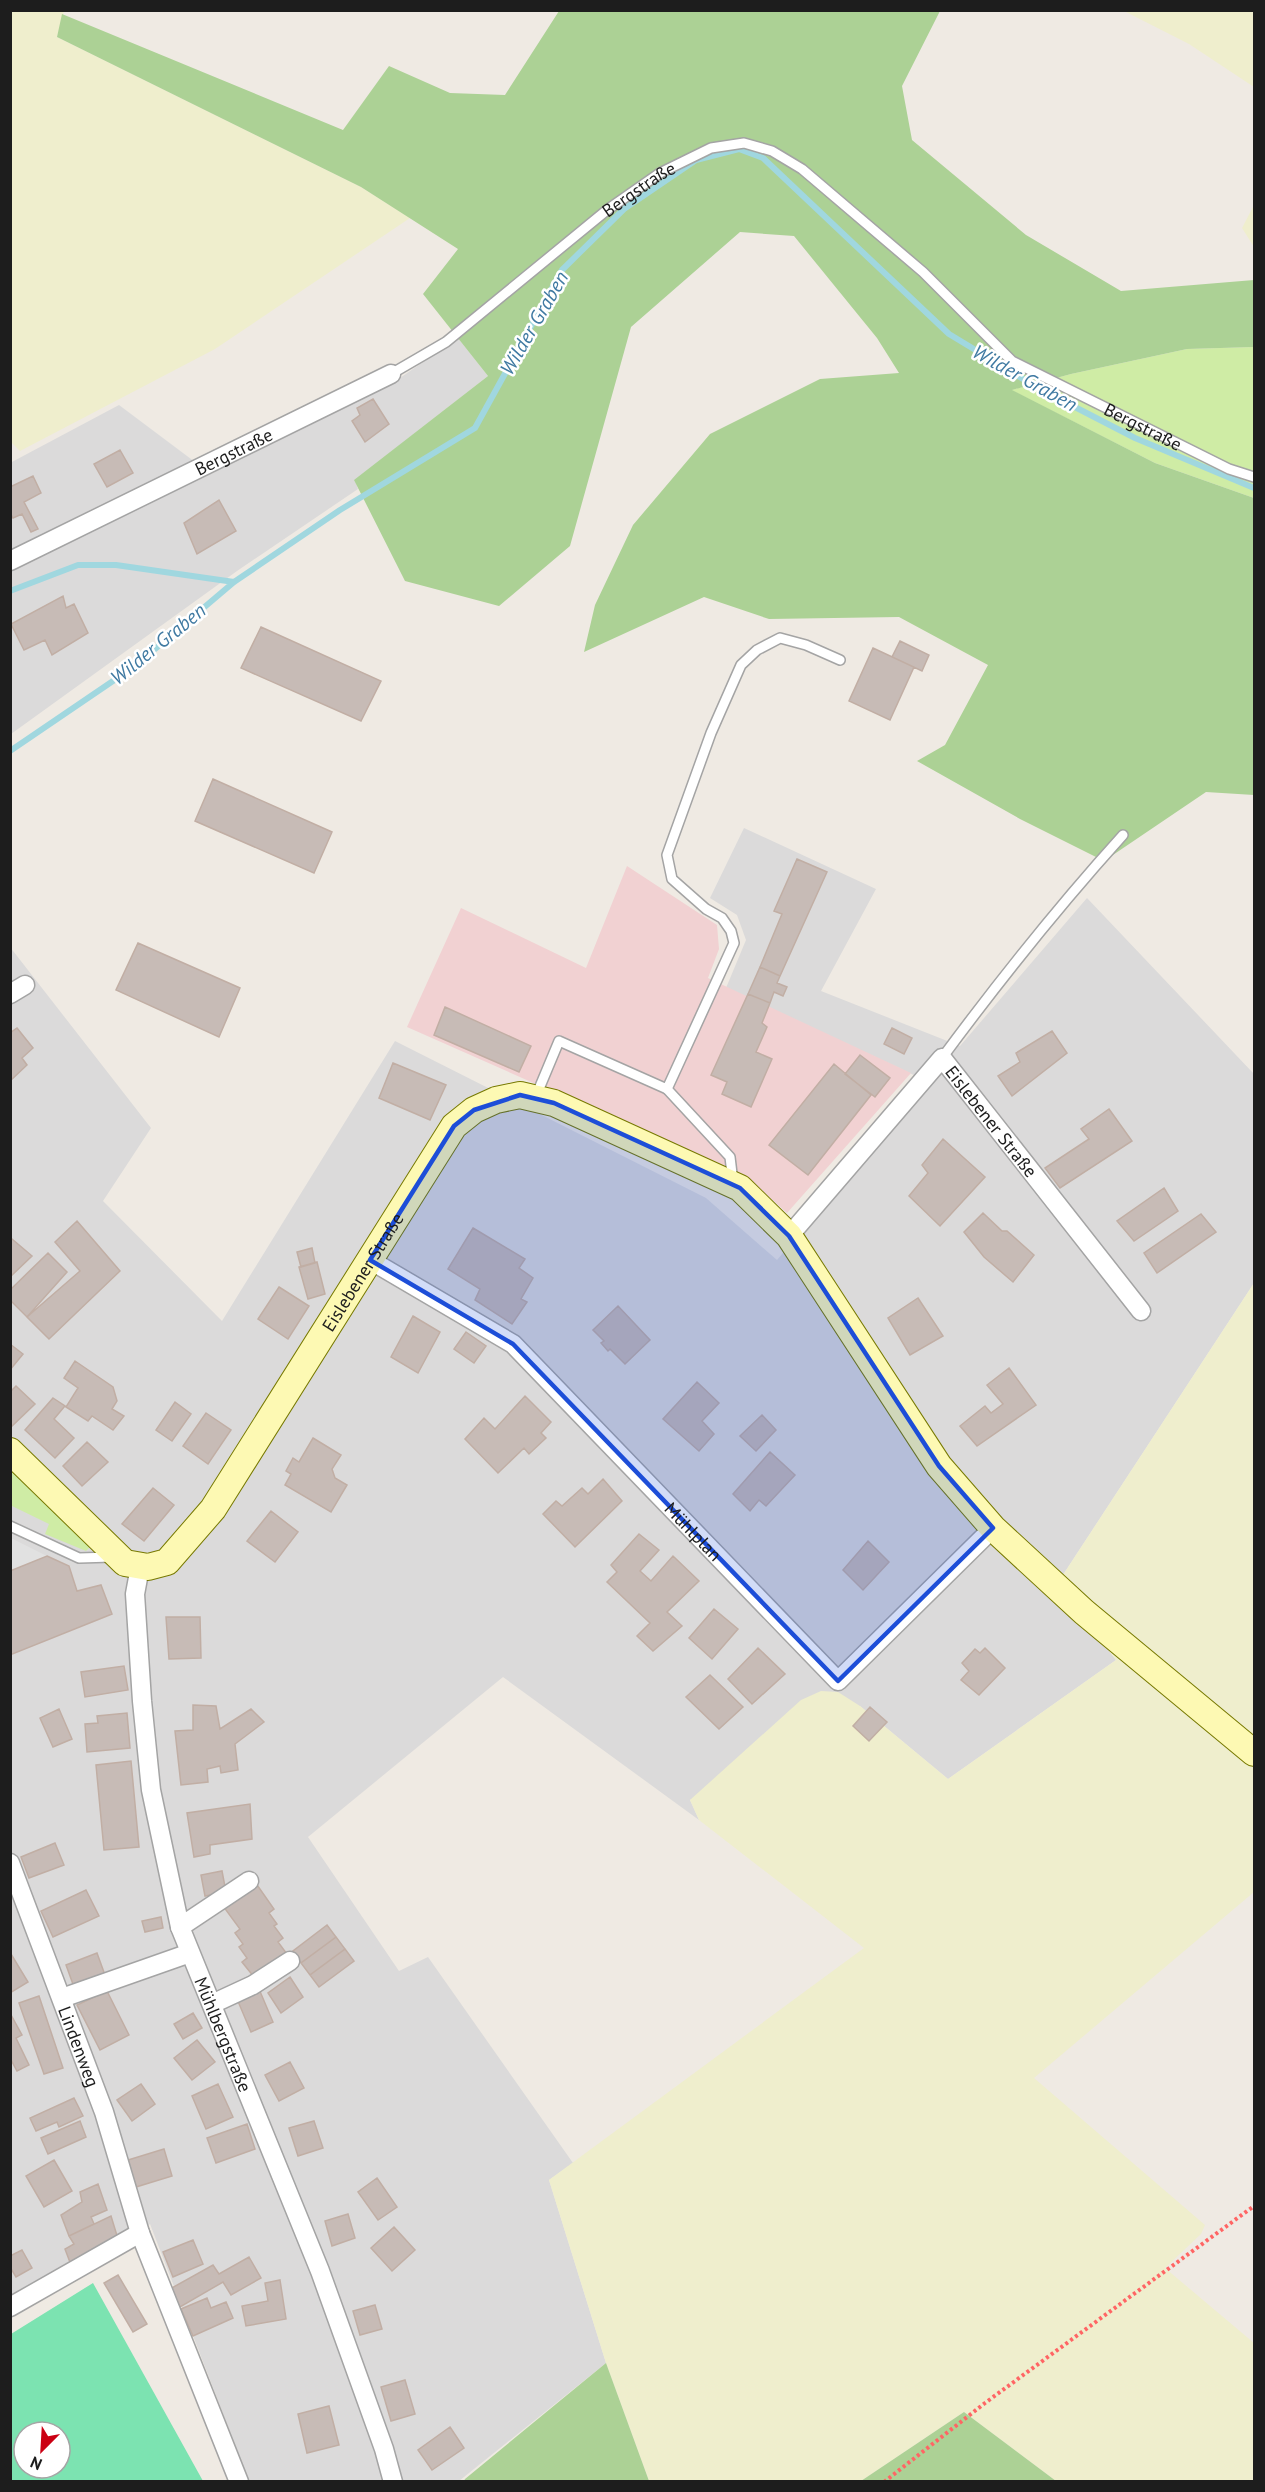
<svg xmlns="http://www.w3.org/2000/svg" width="1265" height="2492" font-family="'PT Sans',sans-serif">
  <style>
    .residential { fill: #dbdada }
    .commercial { fill: #f1d1d2 }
    .farmland { fill: #efeecd }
    .grass { fill: #cfeca5 }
    .forest { fill: #acd195 }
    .pitch { fill: #7ce3b1; fill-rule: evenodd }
    .parking { fill: #e1e1e1 }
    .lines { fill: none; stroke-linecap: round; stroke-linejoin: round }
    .stream { stroke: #a0d7df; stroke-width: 6 }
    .building { fill: #c7bbb6; stroke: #c1aea4; stroke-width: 1.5 }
    .lane-casing { stroke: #a4a4a4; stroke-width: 12 }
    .street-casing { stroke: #a4a4a4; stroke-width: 21 }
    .secondary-casing { stroke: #777900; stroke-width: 28 }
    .path { stroke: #ff6564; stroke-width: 4; stroke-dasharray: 3 3; stroke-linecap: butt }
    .lane { stroke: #fff; stroke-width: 9 }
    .street { stroke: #fff; stroke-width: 18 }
    .secondary { stroke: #fdf9b3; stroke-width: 26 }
    .marked { fill: #1d4ed8; fill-opacity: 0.2; stroke: #1d4ed8; stroke-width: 4.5; stroke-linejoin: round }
    .labels { text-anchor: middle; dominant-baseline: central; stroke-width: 5; stroke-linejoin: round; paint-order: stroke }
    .street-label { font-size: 18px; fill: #1d1d1d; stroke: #fff }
    .water-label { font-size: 20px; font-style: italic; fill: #407aa2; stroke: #fff }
  </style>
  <rect width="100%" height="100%" fill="#efeae3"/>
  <path class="residential" d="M458 338 488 376 355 480 358 489 237 571 11 734 10 463 119 405 211 474 397 380Z
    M744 828 876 889 821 991 960 1046 1087 898 1254 1074V1283L1057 1584 1116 1660 948 1779 860 1706 690 1800 699 1820 503 1677 308 1837 399 1971 428 1957 573 2163 549 2180 606 2363 459 2481H249L150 2224 11 2306 10 947 151 1128 103 1201 222 1321 395 1041 706 1198 777 1260 929 1082 726 988 746 940 737 915 710 898Z"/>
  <path class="commercial" d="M627 866 717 925 719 949 708 978 911 1073 787 1213 748 1178 407 1027 461 908 586 968Z"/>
  <path class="farmland" d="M11 11H64L57 37 361 187 410 218 215 349 20 451 11 442Z
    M1124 11H1254V87L1189 44Z
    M1254 205V247L1242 228Z
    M1254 1283V1892L1034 2078 1205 2225 1201 2234 1165 2268 1254 2343V2481H1056L964 2412 861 2481H649L606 2363 549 2180 864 1948 699 1820 690 1800 801 1700 821 1691 838 1692 860 1706 948 1779 1116 1660 1057 1584Z"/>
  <path class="grass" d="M1254 347V498L1155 463 1011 390 1071 374 1187 349Z
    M10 1464 93 1544 86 1551 45 1534 49 1524 12 1506 11 1507Z"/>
  <path class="forest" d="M559 11H940L902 86 912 140 1026 235 1121 291 1254 280V347L1187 349 1071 374 1012 390 1155 463 1254 498V795L1206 792 1104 861 1020 819 917 761 945 745 988 665 899 617 769 619 704 597 584 652 595 605 633 525 710 434 820 379 899 373 877 338 794 236 740 232 631 327 570 546 499 606 405 581 354 480 488 376 423 294 458 249 361 187 57 37 62 14 343 130 389 66 450 93 505 95Z
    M606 2363 649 2481H464L465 2479Z
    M964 2412 1056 2481H861Z"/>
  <path class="pitch" d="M93 2283 203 2481H11V2334ZM24 2432H60V2468H24Z"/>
  <path class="parking" d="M11 1538 47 1556 11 1571Z"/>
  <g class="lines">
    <path class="stream" d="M10 591 78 565H116L234 582
      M10 751 135 666 234 582 340 510 475 428 562 270 624 209 696 160 739 149 763 158 949 334 1038 388 1135 438 1254 488"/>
  </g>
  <path class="building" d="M373 399 389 424 365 442 352 421 360 415 357 408Z
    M120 450 133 473 107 487 94 464Z
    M33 476 41 493 24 502 38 529 31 532 22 514 13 518 10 513V487Z
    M219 500 236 531 197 554 184 523Z
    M63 596 66 608 74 604 88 633 52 655 45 640 24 650 11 624Z
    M261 627 381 681 361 721 241 668Z
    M900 641 929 655 922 671 892 657Z
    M873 648 914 667 890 720 849 701Z
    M213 779 332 832 314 873 195 821Z
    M797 859 827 872 780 976 760 967 782 914 774 911Z
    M138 943 240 988 219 1037 116 990Z
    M760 967 780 976 777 983 787 987 783 996 774 992 770 1003 748 994Z
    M748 994 770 1003 762 1023 767 1027 756 1052 772 1059 751 1107 722 1094 727 1082 711 1075Z
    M445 1007 531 1046 519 1072 434 1035Z
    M17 1028 33 1048 22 1058 27 1065 10 1081V1033Z
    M892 1028 912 1038 904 1054 884 1044Z
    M1052 1031 1067 1053 1012 1096 998 1076 1020 1062 1016 1053Z
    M860 1055 890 1078 875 1097 845 1074Z
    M393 1063 446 1085 430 1120 379 1098Z
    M834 1064 871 1095 808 1175 769 1145Z
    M1109 1109 1132 1141 1060 1188 1045 1168 1089 1139 1081 1129Z
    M943 1139 985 1177 940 1226 909 1196 928 1173 922 1165Z
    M1164 1188 1178 1211 1134 1241 1117 1221Z
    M983 1213 1002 1231H1007L1034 1255 1013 1282 984 1257 964 1232Z
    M1201 1214 1216 1232 1157 1273 1144 1253Z
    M77 1221 120 1271 49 1339 27 1317 80 1271 55 1242Z
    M473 1228 525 1259 519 1268 533 1278 521 1299 527 1302 512 1324 475 1300 480 1289 448 1269Z
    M12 1239 32 1256 10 1277V1241Z
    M312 1248 315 1263 301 1267 297 1252Z
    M48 1253 67 1272 27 1317 10 1300V1290Z
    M317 1262 325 1294 308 1299 299 1267Z
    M279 1287 309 1306 288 1339 258 1319Z
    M918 1298 943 1336 910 1355 888 1318Z
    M618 1306 650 1340 625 1364 610 1349 608 1351 601 1343 604 1341 593 1330Z
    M413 1316 440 1332 418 1373 391 1357Z
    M466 1332 486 1346 474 1363 454 1349Z
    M10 1344 23 1354 10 1370Z
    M75 1361 113 1387 117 1401 112 1409 124 1416 113 1430 92 1416 88 1421 66 1407 78 1388 64 1378Z
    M1009 1368 1036 1405 977 1446 960 1426 985 1406 991 1413 1003 1404 987 1385Z
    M697 1382 719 1403 702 1421 714 1434 699 1451 663 1419Z
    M16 1386 35 1404 11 1427 10 1392Z
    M525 1396 551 1422 541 1433 546 1438 529 1454 524 1448 498 1473 465 1439 484 1418 495 1429Z
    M53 1398 65 1406 54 1419 74 1438 55 1458 25 1430Z
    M175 1402 191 1414 172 1441 156 1430Z
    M206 1413 231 1430 208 1464 183 1446Z
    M762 1415 776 1430 756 1451 740 1436Z
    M313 1438 341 1455 332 1469 335 1478 347 1485 331 1512 285 1485 291 1474 286 1471 293 1458 299 1462Z
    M87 1442 108 1462 82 1486 63 1466Z
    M770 1452 795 1475 766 1506 759 1500 750 1511 733 1494Z
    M603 1479 622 1501 575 1547 543 1514 556 1501 562 1506 582 1488 588 1494Z
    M153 1488 174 1505 144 1541 122 1524Z
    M271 1511 298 1532 275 1562 247 1541Z
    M639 1534 659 1550 640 1571 651 1581 673 1556 699 1581 667 1612 682 1626 653 1651 637 1636 650 1623 607 1582 617 1572 611 1565Z
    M868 1541 889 1562 863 1590 843 1570Z
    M47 1556 69 1566 77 1591 101 1585 112 1614 10 1655V1571Z
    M714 1609 738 1629 712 1659 689 1638Z
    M166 1617H200L201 1658 169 1659Z
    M758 1648 785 1674 752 1704 728 1679Z
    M985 1648 1005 1668 979 1695 961 1680 969 1671 962 1663 975 1649 980 1653Z
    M124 1666 128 1690 85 1697 81 1672Z
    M710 1675 743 1707 719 1729 686 1697Z
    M193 1705 216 1706 220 1729 251 1709 264 1722 235 1744 238 1770 221 1773 220 1766 207 1769 208 1782 181 1785 175 1731 193 1730Z
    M870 1707 887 1722 869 1741 853 1726Z
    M59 1709 72 1739 53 1747 40 1718Z
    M127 1713 130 1748 87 1752 85 1724 98 1723 97 1716Z
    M131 1761 139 1847 104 1850 96 1765Z
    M250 1804 252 1839 210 1845V1854L194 1857 187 1813Z
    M55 1843 64 1865 29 1878 21 1857Z
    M222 1871 226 1892 205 1896 201 1875Z
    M255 1882 274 1909 269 1913 277 1924 274 1926 283 1938 278 1942 287 1954 254 1977 242 1962 247 1958 239 1947 243 1944 235 1933 240 1929 223 1906Z
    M86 1890 99 1916 53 1937 41 1911Z
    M161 1917 163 1928 145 1932 142 1921Z
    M327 1925 336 1937 301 1963 293 1951Z
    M336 1937 345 1949 310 1975 301 1963Z
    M345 1949 354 1961 319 1987 310 1975Z
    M97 1953 105 1975 74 1987 66 1965Z
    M11 1954 28 1982 10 1993V1955Z
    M290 1977 303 1997 281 2013 268 1993Z
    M259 1989 273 2022 251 2032 237 1999Z
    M107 1991 129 2035 100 2050 77 2005Z
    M39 1996 63 2068 44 2074 19 2003Z
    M10 2013 22 2035 16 2038 29 2065 17 2071 10 2058Z
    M193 2013 202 2028 183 2039 174 2024Z
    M197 2040 215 2062 192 2080 174 2058Z
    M290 2062 304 2088 279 2101 265 2075Z
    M141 2084 155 2104 132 2121 117 2100Z
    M218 2084 233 2117 206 2129 192 2096Z
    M74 2098 83 2116 59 2127 57 2122 36 2131 30 2118Z
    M80 2121 86 2137 48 2154 41 2138Z
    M314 2121 323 2148 298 2156 289 2128Z
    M247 2124 255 2149 216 2163 207 2138Z
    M164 2149 172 2176 136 2187 128 2160Z
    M54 2160 72 2191 44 2207 26 2176Z
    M377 2178 397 2207 378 2220 358 2192Z
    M98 2184 107 2210 91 2217 94 2224 69 2236 61 2215 82 2202 80 2192Z
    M348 2214 355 2238 332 2246 325 2221Z
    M111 2216 118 2239 71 2265 65 2249 74 2244 69 2236Z
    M394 2227 415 2250 392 2271 371 2248Z
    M193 2240 203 2264 173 2277 163 2252Z
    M22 2250 32 2268 16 2277 10 2267V2256Z
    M249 2257 261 2278 231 2295 223 2282 180 2307 170 2289 213 2265 219 2274Z
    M118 2275 147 2324 133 2332 104 2283Z
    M280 2280 286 2319 246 2326 242 2306 268 2301 265 2283Z
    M207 2298 211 2308 226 2302 233 2318 193 2336 181 2309Z
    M375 2305 382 2329 360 2335 353 2311Z
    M405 2380 415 2414 391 2421 381 2387Z
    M329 2406 339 2445 307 2453 298 2414Z
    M450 2427 464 2448 432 2470 418 2450Z"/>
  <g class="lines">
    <g class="lane-casing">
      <g id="lane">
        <path id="s1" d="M391 374 446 342 607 210 660 173 711 148 744 143 772 151 802 169 923 272 1012 361 1229 469 1254 477"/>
        <path d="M942 1058C999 981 1058 907 1123 835"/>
        <path d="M667 1089 730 1157 733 1182"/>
        <path d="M536 1096 559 1041 667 1089 734 943 731 931 722 918 706 909 672 879 667 855 711 733 741 665 757 650 780 638 806 645 840 660"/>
        <path d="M10 1526 79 1558 112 1557"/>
      </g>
    </g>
    <g class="street-casing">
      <g id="street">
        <path id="s2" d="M10 561 391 374"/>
        <path d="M10 994 25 985"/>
        <path id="s3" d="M789 1236 942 1058 1141 1311"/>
        <path id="s4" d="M370 1260 513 1344 838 1681 993 1528"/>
        <path id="s5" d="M140 1567 135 1594 142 1701 151 1790 180 1927 320 2271 384 2449 393 2482"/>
        <path id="s6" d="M10 1863 104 2112 140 2233 239 2482"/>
        <path d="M180 1927 249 1881"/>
        <path d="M62 1998 190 1953"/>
        <path d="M212 2004 253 1985 290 1961"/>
        <path d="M10 2307 140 2233"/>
      </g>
    </g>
    <g class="secondary-casing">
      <g id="secondary">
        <path id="s7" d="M10 1451 125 1563 148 1567 167 1562 213 1509 454 1126 474 1110 496 1100 520 1095 554 1103 740 1188 789 1236 939 1466 993 1528 1084 1612 1254 1753"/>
      </g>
    </g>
    <path class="path" d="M884 2482 985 2403 1254 2206"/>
    <use href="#lane" class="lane"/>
    <use href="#street" class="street"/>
    <use href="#secondary" class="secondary"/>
  </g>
  <path class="marked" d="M520 1095 554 1103 740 1188 789 1236 939 1466 993 1528 838 1681 513 1344 370 1260 454 1126 474 1110Z"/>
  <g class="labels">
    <g class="street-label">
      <text stroke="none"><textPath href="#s1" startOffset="310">Bergstraße</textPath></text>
      <text stroke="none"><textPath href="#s1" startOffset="922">Bergstraße</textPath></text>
      <text stroke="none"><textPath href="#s2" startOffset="249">Bergstraße</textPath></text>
      <text stroke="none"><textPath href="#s3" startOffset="315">Eislebener Straße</textPath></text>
      <text stroke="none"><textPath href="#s7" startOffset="554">Eislebener Straße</textPath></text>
      <text stroke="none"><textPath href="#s4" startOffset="426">Mühlplan</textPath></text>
      <text stroke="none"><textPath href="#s5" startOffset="480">Mühlbergstraße</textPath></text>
      <text stroke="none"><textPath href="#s6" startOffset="196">Lindenweg</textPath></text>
    </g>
    <g class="water-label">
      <text transform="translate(534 323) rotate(-60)">Wilder Graben</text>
      <text transform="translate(1025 378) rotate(29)">Wilder Graben</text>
      <text transform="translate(158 644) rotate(-39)">Wilder Graben</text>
    </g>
  </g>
  <rect width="1265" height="2492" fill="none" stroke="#1d1d1d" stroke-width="24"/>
  <g transform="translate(42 2450) rotate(204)"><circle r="28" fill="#ffffff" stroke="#a5a5a5" stroke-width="1.5"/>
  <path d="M0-4.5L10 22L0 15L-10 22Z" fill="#cb0013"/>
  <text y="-9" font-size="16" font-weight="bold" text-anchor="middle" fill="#1d1d1d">N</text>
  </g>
</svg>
